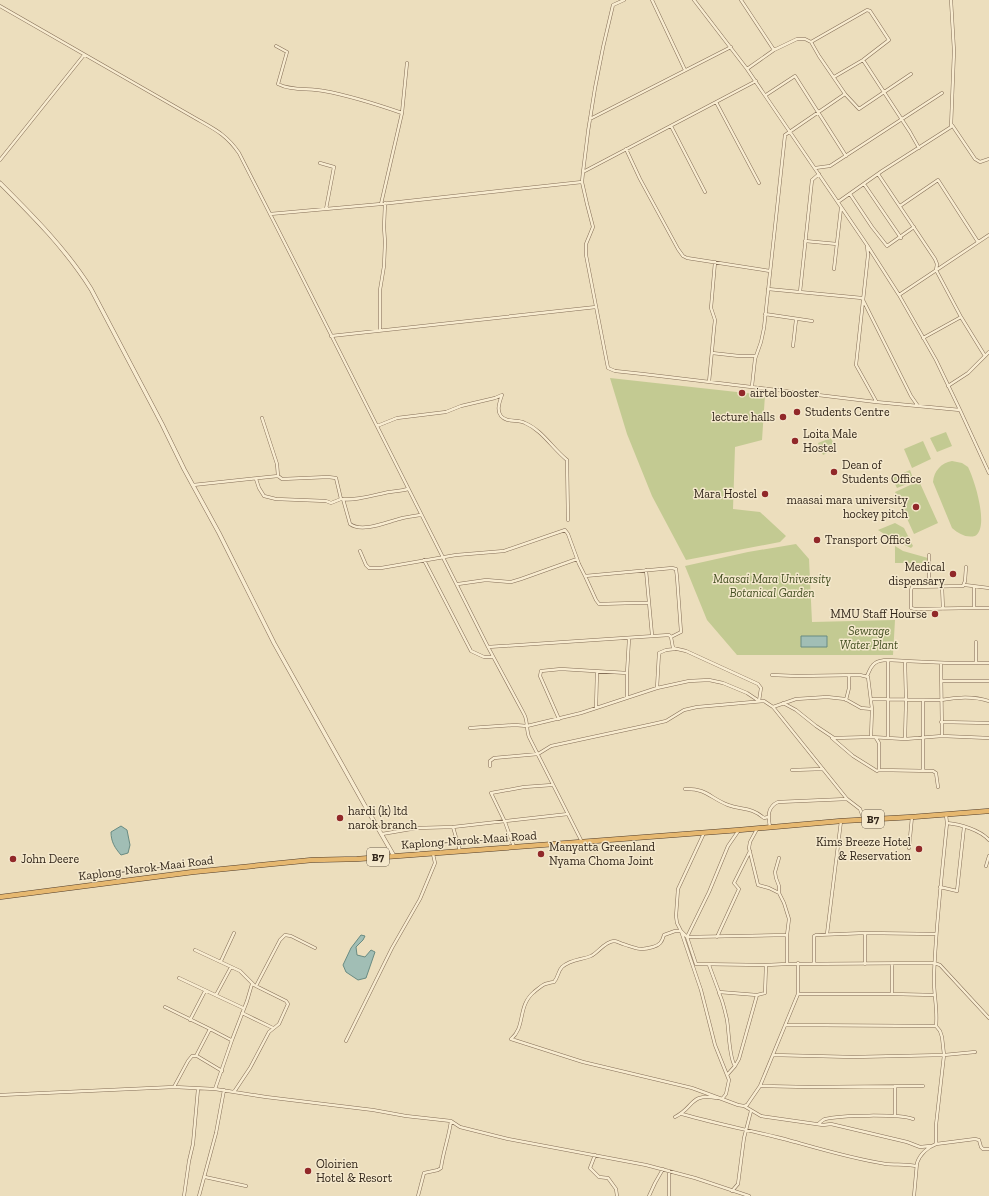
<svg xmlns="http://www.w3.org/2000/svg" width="989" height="1196" font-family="'Zilla Slab',serif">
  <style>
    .green { fill: #c3ca92 }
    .water { fill: #a1beb5; stroke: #698b82 }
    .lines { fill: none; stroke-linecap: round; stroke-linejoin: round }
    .minor-casing { stroke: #846e57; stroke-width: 3.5 }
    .tertiary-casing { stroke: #846e57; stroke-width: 4.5 }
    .trunk-casing { stroke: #513d2b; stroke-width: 5.5 }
    .minor { stroke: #f8ecd0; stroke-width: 2.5 }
    .tertiary { stroke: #f8ecd0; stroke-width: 3.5 }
    .trunk { stroke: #e6b870; stroke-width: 4.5 }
    .poi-dot { fill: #912829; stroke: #f4e8cc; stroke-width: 1.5 }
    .labels { text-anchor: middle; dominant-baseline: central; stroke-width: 3; stroke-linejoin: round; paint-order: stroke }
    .shield { fill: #f4e8cc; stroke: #6d6150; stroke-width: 1 }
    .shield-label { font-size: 11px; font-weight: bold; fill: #33271b }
    .poi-label { font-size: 12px; fill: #33271b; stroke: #f4e8cc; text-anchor: start }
    .park-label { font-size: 12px; font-style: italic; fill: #444f22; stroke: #f4e8cc }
    .street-label { font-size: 12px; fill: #33271b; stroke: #f4e8cc }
  </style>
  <rect width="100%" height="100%" fill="#ecdebd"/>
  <path class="green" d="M610 378 765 395 762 440 735 447 733 509 760 512 786 536 780 542 686 560 652 496 627 434Z
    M946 432 952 446 937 452 930 438Z
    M831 438 836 449 823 455 818 443Z
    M923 441 931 459 912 468 904 449Z
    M952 461 962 463 968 467C976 483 989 529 975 536 966 538 959 534 952 528L933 482C934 471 941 463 952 461Z
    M910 470 914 481 897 488 892 478Z
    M919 481 938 523 914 534 895 492Z
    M895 523 904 528 913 546 911 548 892 539 878 530Z
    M796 544 809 559 812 622 895 620 893 655H737L707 620 685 566 748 552Z
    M895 546 903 551 928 558V563H895Z"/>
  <path class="water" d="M801 636H827V647H801Z
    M121 826 127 830 130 845 128 853 121 855C115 848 111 842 111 832Z
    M361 935 365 936 363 940 356 947 357 955 365 957 371 950 375 952 366 978 358 980 346 972 343 965 351 948Z"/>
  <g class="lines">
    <g class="minor-casing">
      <path id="minor" d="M652 0 685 70
        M694 0 747 69 867 245 899 295 936 360 960 410
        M741 0 774 50
        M0 6 195 118C214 129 226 134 239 153L297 267 488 647 524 714C528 721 526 729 529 737L582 842
        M811 42 867 10 870 11 889 40 863 60 834 77
        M276 46 287 52 278 84C291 91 309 88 324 91 351 96 376 104 402 113
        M863 60 910 132 919 148
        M747 69 774 50 797 39H805L811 42 819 56 845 94 859 109 911 74
        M756 81 583 172 582 182 587 204 593 227 586 244V255L608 368 615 371 643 374 876 402 960 410 989 473
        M766 95 795 76 846 156
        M716 102 759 183
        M590 119 731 47
        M952 125 975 159 980 162 989 159
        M671 126 705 192
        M626 149 640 179 678 249 683 256 687 258 770 271
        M0 160 84 55
        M320 163 334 167 326 209
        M815 168 830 166 942 93
        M583 172C589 116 599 60 613 5L624 0
        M878 174 935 259 937 264 936 270 961 317 985 356
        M864 184 901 238
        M850 194 872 227 887 246 914 227
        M838 202 882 171 951 127 954 51 951 0
        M381 204 402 113 407 63
        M900 206 938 180 978 242
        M270 214 381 204 582 182
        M805 241 837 244
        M867 246 868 255 856 365 876 401
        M834 269 841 208
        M768 289 862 298 911 396 918 406
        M800 292 812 180 819 174
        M899 295 989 235
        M765 314 812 321
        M380 330V290L384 266 385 242 384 227 385 203
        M331 336 596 307
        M923 338 961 317
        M793 346 796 320
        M712 353 739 356H756
        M709 382 714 329 715 320 711 308 715 262
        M752 386 755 359 761 342 764 328 785 135 845 94
        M948 386 968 373 989 352
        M262 418 277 464 278 476
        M377 426 397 418 446 412 461 406 495 398 502 395C500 401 496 410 501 416 507 423 517 419 525 423 542 430 553 449 567 460L568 520
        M256 479 259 488 264 496 276 499 326 501 331 503 341 499
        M193 485 278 476 282 479 328 477 336 478 341 499C357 501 373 495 389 492 395 491 401 491 408 489
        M343 499 350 524C362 533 387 522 399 519 406 517 414 516 421 515
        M360 551 366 565 369 568H381L456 555 504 551 565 530 568 534 579 564 585 576 596 600 599 604 634 603H649
        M929 555V586
        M424 560 471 651 484 657H493
        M966 567 965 581 963 586 912 587 911 590V608L915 609 974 608
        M646 570 652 635
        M585 576 672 568 676 569 677 577 681 632 671 637
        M458 584 486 580 511 582 521 579 577 559
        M965 585 989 588
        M942 586 943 609
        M974 587V608H989
        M976 642V663
        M941 663 942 736
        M772 675 797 676 860 675 868 677 872 709 871 737
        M867 676C869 672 870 668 873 665 879 657 896 661 905 661
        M941 681H989
        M657 688 659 653 666 650 675 649
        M627 697V673L629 639
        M871 699 941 700C956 697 974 696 989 701
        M846 700 849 688V675
        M923 700V771
        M783 703 796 710 816 726 834 738 871 737 905 739 942 736 989 738
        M773 707 796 699 827 697 845 699 861 708 872 709
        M596 708 597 672
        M559 719 540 676 541 671 561 669 627 673
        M941 722 989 723
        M470 728 515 725 527 726 581 713 657 688 689 681 709 680 723 683 747 693 759 701 761 688 758 684 686 651 673 648 671 637 669 635 488 647
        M832 738 853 756 877 771 879 770
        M876 738 879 743V770L933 771 936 773 938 787
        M888 738V661
        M905 739 906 700 905 661 950 663H989
        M490 766V761L494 758 538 754 551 746 653 724 666 721 684 710 697 707 764 701 773 707 847 799 860 809 864 820
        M792 770 823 769
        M685 789C706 788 710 798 728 805 742 810 751 807 764 818L768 817
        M947 823C960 824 980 830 989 840
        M453 827 460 851
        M770 827C768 817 767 807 778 802L847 799
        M757 829 750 842 749 848 758 885 769 888 779 893
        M704 833 678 889 676 916 677 923 681 931 687 937 696 964 766 965 765 993 757 995 719 992 709 965
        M382 834 417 828 453 827 568 814
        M514 847 505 822 491 793 524 787 552 785
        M909 848 912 817
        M779 858 775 872 776 878 779 886V893L784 903 789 919 787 935V964L934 963 940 965 989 1018
        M986 866 989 856
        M940 887 957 891 964 827
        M675 931H681L701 990 715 1045 729 1080 726 1094 722 1099 692 1088 583 1062 511 1039C526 1027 517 1006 534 992 543 985 542 984 554 982 558 978 558 971 562 967 571 959 581 960 591 956 599 952 604 942 614 941 617 941 620 943 623 944 636 948 639 951 653 947 660 945 662 942 664 935Z
        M827 934 841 821
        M687 937 709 892 728 846 739 830
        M687 937 787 935
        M717 937 739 889 734 883 750 851
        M195 950 240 971 254 985 286 1001 288 1004 279 1024 269 1032 250 1068 234 1092
        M221 961 234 933
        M814 963V936L816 935 865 933 936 934
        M865 964V933
        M766 965 787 964
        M179 978 243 1008
        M256 986 280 940 285 935 291 936 315 948
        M719 993C723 1001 725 1011 727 1020 729 1031 729 1058 735 1066L739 1059 757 995
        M798 994H892L934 995
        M892 994V964
        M216 995 231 967
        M165 1007 210 1029 196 1056
        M242 1013 273 1028
        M190 1020 205 991
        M786 1025 936 1026
        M210 1029 231 1040
        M346 1041 392 948 420 899 435 863 433 854
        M773 1055 853 1057 944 1055 975 1052
        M727 1075 735 1066
        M760 1086 808 1087 923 1086
        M174 1087 188 1061 192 1056H197L222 1071
        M215 1089 232 1040 247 1001 252 984
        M0 1095 174 1087 215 1089 266 1097 373 1110 406 1116 451 1121 460 1127 508 1139 646 1165 695 1178 749 1196
        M722 1099 738 1105 744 1106 747 1105 760 1086 798 994V963
        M744 1106 761 1116 823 1125 831 1124 907 1142 920 1147 930 1146
        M682 1114C717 1124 753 1131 788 1140 820 1149 853 1159 886 1164 896 1165 906 1164 916 1166
        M895 1116V1086
        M675 1117C695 1107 689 1093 717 1098
        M818 1124C821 1122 822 1120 825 1119 840 1115 899 1114 913 1119
        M936 1144V1125L944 1055 942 1037 940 1031 936 1026C938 1009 933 992 934 975 936 924 942 873 947 823L946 815
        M595 1155 590 1168 599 1177 608 1178 616 1189 617 1196
        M669 1171V1196
        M205 1177 246 1186
        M732 1191 738 1184 744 1138 751 1111
        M184 1196 189 1161 193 1144 198 1089
        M199 1196 216 1133 224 1090
        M418 1196 424 1173 438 1170 441 1168C443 1152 449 1137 451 1121
        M649 1196 655 1183 663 1169
        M914 1196 917 1163C920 1154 928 1147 936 1144L975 1139 979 1140 981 1147 983 1149H989"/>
    </g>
    <g class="tertiary-casing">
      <path id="tertiary" d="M0 183C33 216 66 249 91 289L162 424 184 469 219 533 274 643 364 804 394 856"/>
    </g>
    <g class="trunk-casing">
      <path id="trunk" d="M0 897 193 872 312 860 357 859 739 830 841 821 912 817 989 811"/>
    </g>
    <use href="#minor" class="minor"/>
    <use href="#tertiary" class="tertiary"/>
    <use href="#trunk" class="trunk"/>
  </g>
  <g class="poi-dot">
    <circle cx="742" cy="393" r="4"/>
    <circle cx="797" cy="412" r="4"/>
    <circle cx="783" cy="417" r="4"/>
    <circle cx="795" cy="441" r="4"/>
    <circle cx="834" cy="472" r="4"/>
    <circle cx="765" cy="494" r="4"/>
    <circle cx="916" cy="507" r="4"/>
    <circle cx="817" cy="540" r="4"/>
    <circle cx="953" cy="574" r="4"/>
    <circle cx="935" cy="614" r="4"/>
    <circle cx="340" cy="818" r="4"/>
    <circle cx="919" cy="849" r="4"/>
    <circle cx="541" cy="854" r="4"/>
    <circle cx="13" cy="859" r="4"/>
    <circle cx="308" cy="1171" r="4"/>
  </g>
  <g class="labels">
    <g class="shield">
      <rect x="862" y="810" width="22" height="18" rx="3"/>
      <rect x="367" y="848" width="22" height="18" rx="3"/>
    </g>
    <g class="shield-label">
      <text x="873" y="819">B7</text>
      <text x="378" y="857">B7</text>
    </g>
    <g class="poi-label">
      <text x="750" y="393">airtel booster</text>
      <text x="805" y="412">Students Centre</text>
      <text x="775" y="417" text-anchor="end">lecture halls</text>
      <text x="803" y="434">Loita Male<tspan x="803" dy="14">Hostel</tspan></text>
      <text x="842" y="465">Dean of<tspan x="842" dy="14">Students Office</tspan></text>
      <text x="757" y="494" text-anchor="end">Mara Hostel</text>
      <text x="908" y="500" text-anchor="end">maasai mara university<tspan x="908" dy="14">hockey pitch</tspan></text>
      <text x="825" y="540">Transport Office</text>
      <text x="945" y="567" text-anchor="end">Medical<tspan x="945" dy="14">dispensary</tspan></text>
      <text x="927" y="614" text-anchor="end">MMU Staff Hourse</text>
      <text x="348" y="811">hardi (k) ltd<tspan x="348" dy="14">narok branch</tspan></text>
      <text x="911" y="842" text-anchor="end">Kims Breeze Hotel<tspan x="911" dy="14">&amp; Reservation</tspan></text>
      <text x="549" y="847">Manyatta Greenland<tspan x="549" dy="14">Nyama Choma Joint</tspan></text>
      <text x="21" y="859">John Deere</text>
      <text x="316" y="1164">Oloirien<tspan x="316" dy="14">Hotel &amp; Resort</tspan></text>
    </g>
    <g class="park-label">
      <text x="772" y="579">Maasai Mara University<tspan x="772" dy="14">Botanical Garden</tspan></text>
      <text x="869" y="631">Sewrage<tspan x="869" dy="14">Water Plant</tspan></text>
    </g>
    <g class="street-label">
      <text transform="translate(469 840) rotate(-4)">Kaplong-Narok-Maai Road</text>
      <text transform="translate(146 868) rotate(-7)">Kaplong-Narok-Maai Road</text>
    </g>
  </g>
</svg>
